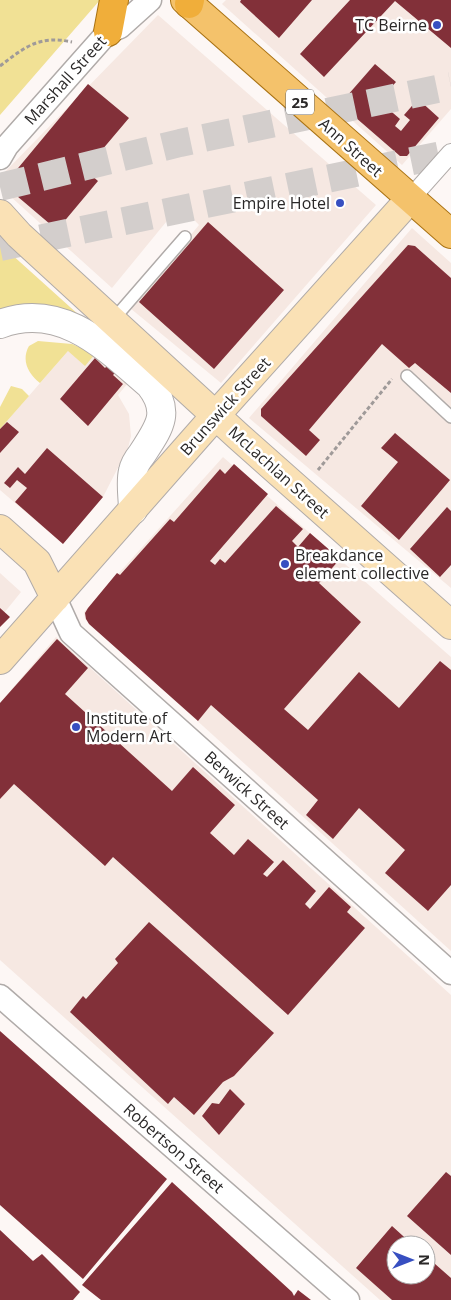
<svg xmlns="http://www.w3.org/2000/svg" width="451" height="1300" font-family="'Open Sans',sans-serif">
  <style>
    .built { fill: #f6e8e2; fill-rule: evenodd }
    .green { fill: #f1e195 }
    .building { fill: #823039 }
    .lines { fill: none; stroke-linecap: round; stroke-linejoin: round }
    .motorway-tunnel { stroke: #d3cecc; stroke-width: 28; stroke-dasharray: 28 14; stroke-linecap: butt }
    .service-casing { stroke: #b0aba9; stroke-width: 14 }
    .pedestrian-casing { stroke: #b0aba9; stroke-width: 20 }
    .minor-casing { stroke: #b0aba9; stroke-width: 25 }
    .tertiary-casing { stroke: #b0aba9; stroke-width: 30 }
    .secondary-casing { stroke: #b0aba9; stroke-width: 30 }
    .primary-casing { stroke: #a97213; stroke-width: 30 }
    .trunk-casing { stroke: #a97213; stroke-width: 30 }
    .path { stroke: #9f9a99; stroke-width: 3; stroke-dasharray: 4 2.5; stroke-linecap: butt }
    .service { stroke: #fff; stroke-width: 11 }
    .pedestrian { stroke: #fff; stroke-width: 18 }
    .minor { stroke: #fff; stroke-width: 22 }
    .tertiary { stroke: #fff; stroke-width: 28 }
    .secondary { stroke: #fae1b5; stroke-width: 28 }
    .primary { stroke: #f4c26b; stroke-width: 28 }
    .trunk { stroke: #f0ae3a; stroke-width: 28 }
    .poi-dot { fill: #374fc1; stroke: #fff; stroke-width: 2 }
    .labels { text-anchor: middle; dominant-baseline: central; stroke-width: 5; stroke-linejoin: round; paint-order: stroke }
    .shield { fill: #fff; stroke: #6a6868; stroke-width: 1 }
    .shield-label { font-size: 15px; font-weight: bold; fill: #2a2828 }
    .poi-label { font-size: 16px; fill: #2a2828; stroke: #fff; text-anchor: end }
    .street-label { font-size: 16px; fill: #2a2828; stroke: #fff }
  </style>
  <rect width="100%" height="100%" fill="#fdf7f5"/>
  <path class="built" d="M226 0H451V109L402 165 222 4Z
    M158 15 376 205 221 383 130 308 199 225 180 205 112 288 0 187V177Z
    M412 228 451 263V588L249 418Z
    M68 351 95 354 128 383 118 395 129 414 131 436 128 448 103 497 63 544 0 490V429Z
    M223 457 451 657V951L85 619 84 612Z
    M0 573 21 592 0 618Z
    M56 637 451 995V1300H380L0 960V703ZM396 1245H426V1275H396Z"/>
  <path class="green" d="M0 0H100L0 115Z
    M0 244 80 316V318L0 312Z
    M38 341 72 344 95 354 85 366 68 351 40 383C28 374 21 360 29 346Z
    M11 386 22 389 29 396 0 429V407Z"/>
  <path class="building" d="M241 0H312L279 38 240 2Z
    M350 0H451V48L395 1 324 77 300 54Z
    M375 64 396 82 379 101 400 119 395 126 401 131 410 120 404 115 418 99 439 118 407 156H400L340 104Z
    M88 84 129 118 85 170 98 181 57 230 4 185Z
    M208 222 284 290 214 369 139 302Z
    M408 245 415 246 451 278V393L415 363 409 368 382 344 309 430 320 440 306 456 261 416V409Z
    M95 358 105 368 109 364 117 371 113 375 123 384 88 426 60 399Z
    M7 422 19 432 0 453V429Z
    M395 433 450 480 399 540 361 506 398 462 381 448Z
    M47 448 103 497 63 544 15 502 27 488 17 480 10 488 4 483 18 467 25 474Z
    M234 464 268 494 210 561 215 565 220 559 225 563 276 506 303 529 292 541 298 547 310 533 340 559 319 583 361 622 284 709 308 730 359 672 399 708 440 661 451 670V885L428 911 385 873 405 850 359 808 333 839 306 815 318 800 254 743 211 705 198 721 89 624 86 619 85 613 88 608 117 573 120 575 170 519 174 522 220 469 225 474Z
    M447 507 451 511V565L440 577 410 549Z
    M0 608 10 617 0 627Z
    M57 639 88 668 65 694 172 791 193 767 235 805 210 833 234 855 248 839 274 862 263 874 267 877 283 860 316 891 305 904 310 909 329 887 351 907 347 912 365 928 288 1015 113 857 105 866 14 784 0 799V703Z
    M149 922 274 1033 234 1076 223 1082 194 1115 174 1097 168 1104 70 1012 83 996 86 999 118 963 115 959Z
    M0 1031 167 1179 83 1279 0 1205Z
    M230 1089 245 1104 219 1135 202 1116 212 1103 219 1104Z
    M446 1172 451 1176V1255L407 1216Z
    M172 1182 292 1292 294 1296 298 1290 311 1300H101L82 1285Z
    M392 1226 413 1245H396V1275H426V1256L451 1278V1300H392L356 1268Z
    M0 1230 33 1261 42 1254 80 1292 73 1300H0Z"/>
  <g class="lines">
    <path class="motorway-tunnel" d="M0 187 180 143 451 86
      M0 247 451 153"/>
    <g class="service-casing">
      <path id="service" d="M112 321 185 237
        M407 376 451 417"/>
    </g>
    <g class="pedestrian-casing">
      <path id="pedestrian" d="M410 199 451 153"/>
    </g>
    <g class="minor-casing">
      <path id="minor" d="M0 158 7 146 108 32 120 27 150 0
        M55 598 71 633 451 973
        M0 996 348 1300"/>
    </g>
    <g class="tertiary-casing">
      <path id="tertiary" d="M0 324C62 301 107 348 150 385 172 413 158 429 142 454 138 459 134 465 133 471 130 483 133 498 133 510"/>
    </g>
    <g class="secondary-casing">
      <path id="secondary" d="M0 214 19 235 238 436 451 625
        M0 529 37 562 55 598
        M0 660 215 416 410 199"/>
    </g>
    <g class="primary-casing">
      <path id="primary" d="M185 0 451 234"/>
    </g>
    <g class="trunk-casing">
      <path id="trunk" d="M189 4 190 0
        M108 32 114 0"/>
    </g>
    <path class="path" d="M0 66C25 47 39 35 72 42
      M318 470 392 379"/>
    <use href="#service" class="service"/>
    <use href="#pedestrian" class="pedestrian"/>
    <use href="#minor" class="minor"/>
    <use href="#tertiary" class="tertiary"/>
    <use href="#secondary" class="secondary"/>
    <use href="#primary" class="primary"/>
    <use href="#trunk" class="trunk"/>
  </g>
  <g class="poi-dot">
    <circle cx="437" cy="25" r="5"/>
    <circle cx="340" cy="203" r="5"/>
    <circle cx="285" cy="564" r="5"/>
    <circle cx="76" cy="727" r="5"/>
  </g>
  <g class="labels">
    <rect class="shield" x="286" y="89.5" width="28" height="25" rx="4"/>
    <g class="shield-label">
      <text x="300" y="102">25</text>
    </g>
    <g class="poi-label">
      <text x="427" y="25">TC Beirne</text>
      <text x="330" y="203">Empire Hotel</text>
      <text x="295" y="555" text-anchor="start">Breakdance<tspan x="295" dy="18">element collective</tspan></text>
      <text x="86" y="718" text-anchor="start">Institute of<tspan x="86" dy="18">Modern Art</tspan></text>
    </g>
    <g class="street-label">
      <text transform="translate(65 80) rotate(-48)">Marshall Street</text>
      <text transform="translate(351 147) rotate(42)">Ann Street</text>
      <text transform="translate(225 406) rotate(-48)">Brunswick Street</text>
      <text transform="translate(279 472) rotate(42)">McLachlan Street</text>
      <text transform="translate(247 790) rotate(42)">Berwick Street</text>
      <text transform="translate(174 1148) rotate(41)">Robertson Street</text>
    </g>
  </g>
  <g transform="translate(411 1260) rotate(90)"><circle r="24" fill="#ffffff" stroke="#aaa9a9"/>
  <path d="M0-4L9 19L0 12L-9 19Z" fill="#374fc1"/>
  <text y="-8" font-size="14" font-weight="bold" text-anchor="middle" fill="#2a2828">N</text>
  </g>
</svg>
